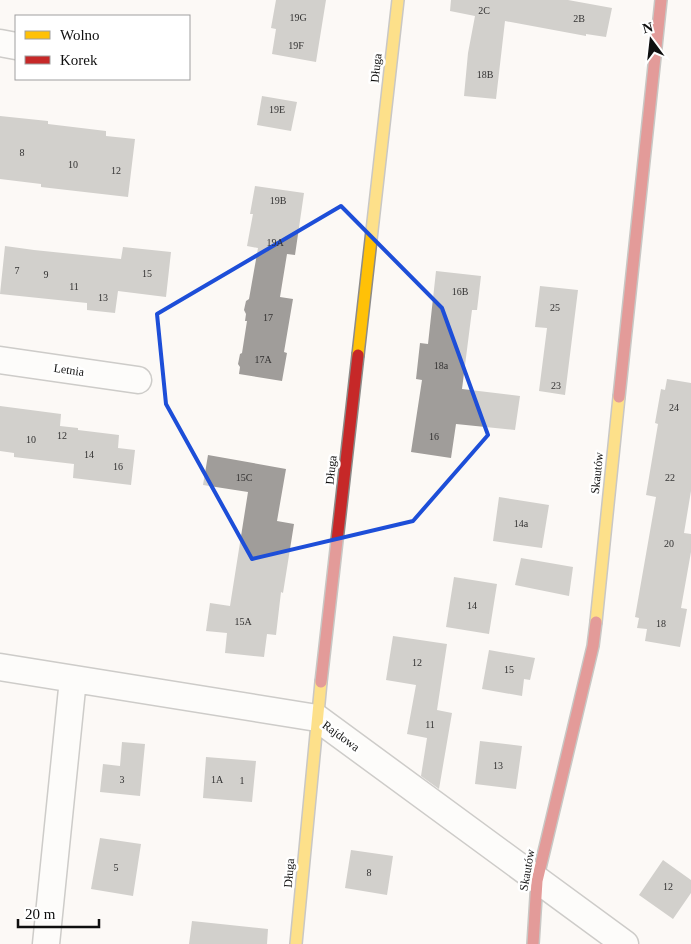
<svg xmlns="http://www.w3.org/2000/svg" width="691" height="944" font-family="'Times New Roman',serif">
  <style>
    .building { fill: #a09d9a }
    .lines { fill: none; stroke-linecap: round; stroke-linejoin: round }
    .street-casing { stroke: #969493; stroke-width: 29 }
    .slow-casing { stroke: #8c8b89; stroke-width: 14 }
    .jam-casing { stroke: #8c8b89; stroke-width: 14 }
    .street { stroke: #fffefe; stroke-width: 26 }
    .slow { stroke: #ffc107; stroke-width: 11 }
    .jam { stroke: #c62828; stroke-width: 11 }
    .marked { fill: none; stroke: #1d4ed8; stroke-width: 4; stroke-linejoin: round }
    .labels { text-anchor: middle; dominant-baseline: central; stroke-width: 5; stroke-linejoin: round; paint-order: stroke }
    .number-label { font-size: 10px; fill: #333232 }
    .street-label { font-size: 12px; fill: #0f0f0f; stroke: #fff }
  </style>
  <rect width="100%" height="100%" fill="#fcf9f5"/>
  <path class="building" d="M276 0H326L316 62 272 54 276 29 271 28Z
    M451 0H568L612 8 606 37 586 34V36L505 21 496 99 464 96 468 53 475 16 450 11Z
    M262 96 297 102 291 131 257 125Z
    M0 116 48 121V124L106 131V136L135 139 128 197 41 187V184L0 179Z
    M255 186 304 193 295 255 287 254 280 297 293 299 284 352 287 353 282 381 239 374 240 367 238 364 240 354 242 353 247 321H245L246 314 244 310 246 301 249 299 258 248 247 246 253 214H250Z
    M5 246 34 250 121 259 123 247 171 252 166 297 118 291 115 313 87 310V303L0 294Z
    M436 271 481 276 477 310H472L462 389 520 396 515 430 456 424 451 458 411 452 422 380 416 379 420 343 428 344Z
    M540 286 578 290 565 395 539 391 547 328 535 327Z
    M667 379 691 383V491L684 533 691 534V552L681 608 687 609 680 647 645 641 647 629 637 628 639 618 635 617 656 497 646 495 658 424 655 423 661 389 665 390Z
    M0 406 61 414 60 426 78 428V430L119 435 118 448 135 450 131 485 73 478 74 464 14 457V453L0 451Z
    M208 455 286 469 277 521 294 524 283 593 281 592 276 635 267 634 264 657 225 653 227 633 206 631 210 603 230 606 248 492 203 485Z
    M499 497 549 505 542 548 493 541Z
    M521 558 573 567 569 596 515 585Z
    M454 577 497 584 489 634 446 627Z
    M393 636 447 644 437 710 452 713 439 789 421 776 427 738 407 734 416 685 386 680Z
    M489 650 535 658 530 680 524 679 522 696 482 689Z
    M480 741 522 746 516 789 475 784Z
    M122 742 145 744 140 796 100 792 103 764 120 766Z
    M206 757 256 761 252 802 203 798Z
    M100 838 141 844 133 896 91 889Z
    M351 850 393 856 387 895 345 888Z
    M663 860 691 880V893L673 919 639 895Z
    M192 921 268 929 267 944H189Z"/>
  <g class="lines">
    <g class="street-casing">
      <path id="street" d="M0 43 16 46
        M0 360 138 380
        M0 667 317 718 625 944
        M46 944 73 679"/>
    </g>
    <g class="slow-casing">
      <path id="slow" d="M358 355 398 0
        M596 622 619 397
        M296 944 321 682"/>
    </g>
    <g class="jam-casing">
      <path id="jam" d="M619 397 661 0
        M321 682 358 355
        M533 944 537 881 593 646 596 622"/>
    </g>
    <use href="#street" class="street"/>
    <use href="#slow" class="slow"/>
    <use href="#jam" class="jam"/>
  </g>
  <path d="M0 0H691V944H0ZM341 206 442 308 488 435 413 521 252 559 166 404 157 314Z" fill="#fcf9f5" fill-opacity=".55" fill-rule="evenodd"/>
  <path class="marked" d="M341 206 442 308 488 435 413 521 252 559 166 404 157 314Z"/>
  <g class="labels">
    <g class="number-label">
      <text x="484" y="10">2C</text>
      <text x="298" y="17">19G</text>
      <text x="579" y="18">2B</text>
      <text x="296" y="45">19F</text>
      <text x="485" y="74">18B</text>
      <text x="277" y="109">19E</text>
      <text x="22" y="152">8</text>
      <text x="73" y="164">10</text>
      <text x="116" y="170">12</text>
      <text x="278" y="200">19B</text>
      <text x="275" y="242">19A</text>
      <text x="17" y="270">7</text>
      <text x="147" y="273">15</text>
      <text x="46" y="274">9</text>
      <text x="74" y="286">11</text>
      <text x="460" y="291">16B</text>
      <text x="103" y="297">13</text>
      <text x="555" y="307">25</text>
      <text x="268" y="317">17</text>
      <text x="263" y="359">17A</text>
      <text x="441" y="365">18a</text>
      <text x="556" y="385">23</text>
      <text x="674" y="407">24</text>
      <text x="62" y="435">12</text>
      <text x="434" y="436">16</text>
      <text x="31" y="439">10</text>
      <text x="89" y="454">14</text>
      <text x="118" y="466">16</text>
      <text x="244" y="477">15C</text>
      <text x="670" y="477">22</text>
      <text x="521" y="523">14a</text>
      <text x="669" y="543">20</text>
      <text x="472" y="605">14</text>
      <text x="243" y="621">15A</text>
      <text x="661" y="623">18</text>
      <text x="417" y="662">12</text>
      <text x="509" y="669">15</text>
      <text x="430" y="724">11</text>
      <text x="498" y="765">13</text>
      <text x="122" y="779">3</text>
      <text x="217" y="779">1A</text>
      <text x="242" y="780">1</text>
      <text x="116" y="867">5</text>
      <text x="369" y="872">8</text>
      <text x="668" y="886">12</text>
    </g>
    <g class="street-label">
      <text transform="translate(376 68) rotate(-84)">Długa</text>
      <text transform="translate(69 370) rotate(8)">Letnia</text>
      <text transform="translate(331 470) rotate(-84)">Długa</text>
      <text transform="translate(597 473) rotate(-84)">Skautów</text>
      <text transform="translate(341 736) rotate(36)">Rajdowa</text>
      <text transform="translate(527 870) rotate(-80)">Skautów</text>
      <text transform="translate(289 873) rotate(-85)">Długa</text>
    </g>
  </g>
  <rect x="15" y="15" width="175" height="65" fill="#ffffff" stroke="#9f9f9f"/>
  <rect x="25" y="31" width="25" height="8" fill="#ffc107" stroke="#9f9f9f"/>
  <text x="60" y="40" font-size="15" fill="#0f0f0f">Wolno</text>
  <rect x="25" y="56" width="25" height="8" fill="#c62828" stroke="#9f9f9f"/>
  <text x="60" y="65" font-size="15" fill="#0f0f0f">Korek</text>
  <g transform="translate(651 40) rotate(345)" stroke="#ffffff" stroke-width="4" paint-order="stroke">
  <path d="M0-4L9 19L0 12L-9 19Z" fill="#0f0f0f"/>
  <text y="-8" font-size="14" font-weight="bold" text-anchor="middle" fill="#0f0f0f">N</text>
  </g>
  <path d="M18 919v8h81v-8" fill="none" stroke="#0f0f0f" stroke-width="2.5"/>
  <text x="25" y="919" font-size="15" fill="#0f0f0f" stroke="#ffffff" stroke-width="4" paint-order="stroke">20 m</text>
</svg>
